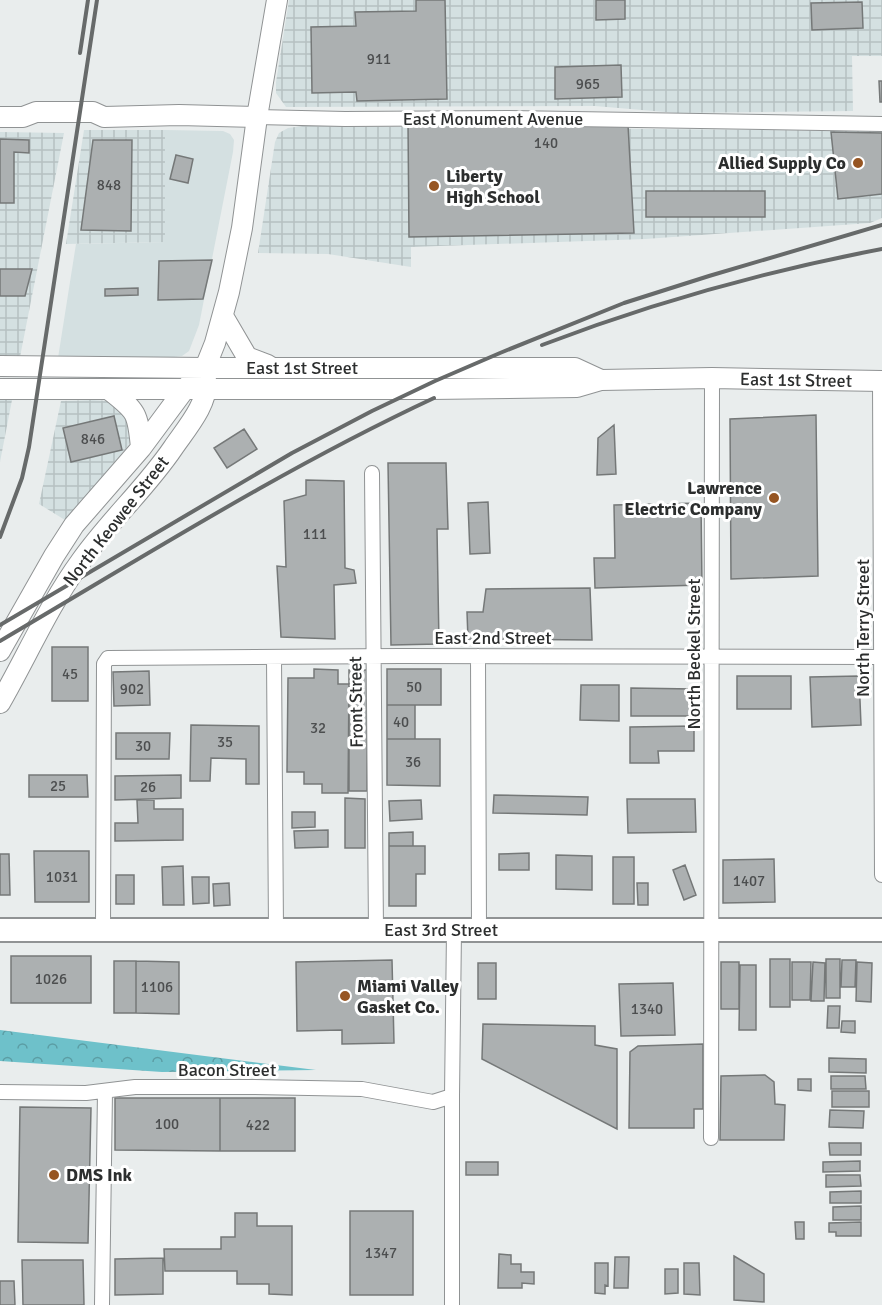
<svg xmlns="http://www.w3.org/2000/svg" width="882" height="1305" font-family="Signika,sans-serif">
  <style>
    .built { fill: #d4e0e1 }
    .industrial { fill: url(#industrial-grid) }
    .forest { fill: url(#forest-crowns) }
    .building { fill: #acb0b1; stroke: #757878; stroke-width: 1.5 }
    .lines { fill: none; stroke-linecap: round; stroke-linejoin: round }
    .street-casing { stroke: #909394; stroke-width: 16 }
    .secondary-casing { stroke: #909394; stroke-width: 22 }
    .primary-casing { stroke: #909394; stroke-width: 26 }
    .street { stroke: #fff; stroke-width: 14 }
    .secondary { stroke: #fff; stroke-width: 20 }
    .primary { stroke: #fff; stroke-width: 22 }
    .rail { stroke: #676a6a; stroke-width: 4 }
    .poi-dot { fill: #965522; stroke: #fff; stroke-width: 2 }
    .labels { text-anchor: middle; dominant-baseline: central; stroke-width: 6; stroke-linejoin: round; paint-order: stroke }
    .number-label { font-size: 15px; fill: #4c4e4f }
    .street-label { font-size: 18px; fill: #2c2e2e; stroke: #fff }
    .poi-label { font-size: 18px; font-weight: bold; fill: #2c2e2e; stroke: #fff; text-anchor: start }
  </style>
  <defs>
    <pattern id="industrial-grid" width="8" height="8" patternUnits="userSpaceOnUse" patternTransform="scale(1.5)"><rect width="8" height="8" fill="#d4e0e1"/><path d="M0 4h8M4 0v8" fill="none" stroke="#b6c0c1"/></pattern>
    <pattern id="forest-crowns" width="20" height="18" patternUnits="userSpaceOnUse" patternTransform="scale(1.5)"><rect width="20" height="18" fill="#6ec1ca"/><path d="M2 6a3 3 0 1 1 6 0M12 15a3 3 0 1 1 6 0" fill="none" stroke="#5b9da4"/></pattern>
  </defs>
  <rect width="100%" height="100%" fill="#e9eded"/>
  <path class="built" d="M165 130 223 131 230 134 234 140 233 152 199 325 189 351 182 356 174 357 58 358 76 244 165 242Z"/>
  <path class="industrial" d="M289 0H882V56H852L853 111 677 113 595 106 286 107 276 93V82Z
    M303 126 882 131V218L870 223 645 239 411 247V267L328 254 258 253 275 142 279 133 288 128Z
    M84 130H165V242L66 244Z
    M0 132 64 133 20 357 0 358Z
    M0 400H12L0 462Z
    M93 400 109 401 126 409 132 437 128 446 65 520 39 504 61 401Z"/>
  <path class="forest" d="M0 1030 316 1070 162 1072 0 1061Z"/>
  <path class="building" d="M416 0H445L447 99 357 101 356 92 312 93 311 27 356 26 355 12 416 11Z
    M596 0H625V19L596 20Z
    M862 2 863 28 812 30 811 3Z
    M621 65 622 97 555 99V67Z
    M879 81H882V102H880Z
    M408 123 628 125 634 233 409 237Z
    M831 132 882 133V194L838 199Z
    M0 139 29 140V153L14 152V203H0Z
    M93 140H132L131 231 81 230Z
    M176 155 193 159 188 183 170 179Z
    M646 191H765V217H646Z
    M212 260 203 299 158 300 159 261Z
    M0 269H32L25 296H0Z
    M138 288V295L105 296V289Z
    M816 415 818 576 731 579 730 419Z
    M114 416 122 450 71 462 63 428Z
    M614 425 616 474 597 475 598 438Z
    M244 429 257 449 227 468 214 448Z
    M388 463H446L448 529H437L439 644 391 645Z
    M306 480 344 481 345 568 354 570 356 583 334 585 335 639 281 637 277 566 286 567 284 501 306 495Z
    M488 502 490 553 470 554 468 503Z
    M701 503 702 585 595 588 594 558H615L614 505Z
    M590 588 592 640 468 639 467 612H483L486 589Z
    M52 647H88V701H52Z
    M314 669 338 670V684H349L348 793H322V784H304V772H287L288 678H314Z
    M387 669H441V705H387Z
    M349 670H367V791H349Z
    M149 671 150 705 114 706 113 672Z
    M737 676H791V709H737Z
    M859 676 861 725 812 727 810 677Z
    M581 685H619V721L580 720Z
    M631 688 693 689V716H631Z
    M387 705H415V739H387Z
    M191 725 259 726V784H246V759L211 758 210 781H190Z
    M694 726V751H658L659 763H630V727Z
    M116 733H170L169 759H116Z
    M387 739H440V786L387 785Z
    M29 775H87L88 797H29Z
    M181 775V798L115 800V776Z
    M494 795 588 797 587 815 493 813Z
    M345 798 365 799V848H345Z
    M627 799H695L696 832 628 833Z
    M137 800H154V809H183V840L115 841V823H138Z
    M421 800 422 819 390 821 389 801Z
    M292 812H315V827L292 828Z
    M328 830V847L295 848 294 831Z
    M413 832V846H389V833Z
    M389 846H425V874H416V906H389Z
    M34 851H89V902H35Z
    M529 853V870H499V854Z
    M0 854H9L10 895H0Z
    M556 855 592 856V890L556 889Z
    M613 857H634V904H613Z
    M774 859 775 902 723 903V860Z
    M685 865 696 895 684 900 673 870Z
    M183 866 184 905H163L162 867Z
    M116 875H134V904H116Z
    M192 877H209V903L193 904Z
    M229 883 230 905 214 906 213 884Z
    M637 883H648V905H638Z
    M11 956H91V1003H11Z
    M770 959H790V1007H770Z
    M826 959H840V998H826Z
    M392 960 394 1043 342 1044V1030L297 1031 296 962Z
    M842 960H856L855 987H841Z
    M114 961H136V1013H114Z
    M136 961 179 962V1014L136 1013Z
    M721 962H739V1009H721Z
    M792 962H811L810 1000H792Z
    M813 962 825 963 824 1001H811Z
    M857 962 872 963 871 1002 856 1001Z
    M478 963H496V999H478Z
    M740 965H756V1030H739Z
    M673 983 675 1035 621 1036 619 984Z
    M828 1006H840L839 1028H827Z
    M842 1021H855V1033L841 1032Z
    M483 1024 595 1026V1045L617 1049V1129L482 1059Z
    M703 1044V1109H694V1128H629L630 1052 638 1046Z
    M829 1058 866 1059V1073L829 1072Z
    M765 1075 774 1082 775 1104 785 1105 784 1140H720L721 1076Z
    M831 1076H865L866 1089H831Z
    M798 1079H811V1091L798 1090Z
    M832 1091H869V1107H832Z
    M115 1098H220V1151L115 1150Z
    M220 1098H295V1151H220Z
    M20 1107 91 1108 88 1243 18 1242Z
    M830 1110 864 1111 863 1128 829 1127Z
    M829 1143H861V1155H830Z
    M860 1161V1171L823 1172V1162Z
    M466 1162H498V1175H466Z
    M826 1175H860L861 1186 826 1187Z
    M861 1191V1203H830V1192Z
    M861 1206V1220H833V1207Z
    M350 1211H413V1295H350Z
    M235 1213H257V1226H292V1295L269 1294V1284H237V1271H165L164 1249H221V1237H235Z
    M795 1222H804V1239H796Z
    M861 1222V1236H836V1232H829V1223Z
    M499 1254 511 1255V1264H521V1272H534V1284L522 1283V1288H498Z
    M734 1256 764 1274V1302L734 1300Z
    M615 1257H629L628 1288H614Z
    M163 1258V1294L115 1295V1259Z
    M22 1260H83L84 1305H23Z
    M595 1263H608V1286L605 1285V1294L595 1293Z
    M684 1263H699L700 1295 684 1294Z
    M665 1269H678V1293L665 1294Z
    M0 1281H14L15 1305H0Z"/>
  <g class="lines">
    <g class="street-casing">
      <path id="street" d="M257 117 345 119 509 118 882 124
        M880 381 882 875
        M372 473 376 930
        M478 656 479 930
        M274 658 276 930
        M103 930 104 664 108 658 400 656 882 657
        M0 1092 86 1093 135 1087H255L362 1089 433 1102 452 1096
        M711 1138 712 378
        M102 1305 105 1091
        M452 1305V1096L454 930"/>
    </g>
    <g class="secondary-casing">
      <path id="secondary" d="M0 117H23L36 112H93L104 117 179 115 257 117
        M223 316 247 357 268 365
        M0 366 205 368H575L601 380
        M0 389H431L577 387 601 380 712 378 882 381
        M108 389C137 411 138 413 141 448
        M0 651 54 556 74 525 141 448 184 390 205 368 215 343 229 292 242 228 257 117 277 0
        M0 703C27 656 49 605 81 561 109 521 146 488 173 448 186 429 209 403 206 380"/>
    </g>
    <g class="primary-casing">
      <path id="primary" d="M0 930H882"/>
    </g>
    <use href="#street" class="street"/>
    <use href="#secondary" class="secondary"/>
    <use href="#primary" class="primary"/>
    <path class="rail" d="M80 53 88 0
      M542 345C652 303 766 271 882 249
      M0 537 22 478 29 447 97 0
      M0 625 292 453 372 411 435 381 500 353 624 303 709 276 882 225
      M0 641C143 557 284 468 434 398"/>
  </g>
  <g class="poi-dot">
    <circle cx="858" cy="163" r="6"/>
    <circle cx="434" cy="186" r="6"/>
    <circle cx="774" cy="498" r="6"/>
    <circle cx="345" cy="996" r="6"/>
    <circle cx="54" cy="1175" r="6"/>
  </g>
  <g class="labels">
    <g class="number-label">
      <text x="379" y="59">911</text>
      <text x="588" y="84">965</text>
      <text x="546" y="143">140</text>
      <text x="109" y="185">848</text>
      <text x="93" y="439">846</text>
      <text x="315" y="534">111</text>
      <text x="70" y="674">45</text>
      <text x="414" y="687">50</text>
      <text x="132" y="689">902</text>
      <text x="401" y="722">40</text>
      <text x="318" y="728">32</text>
      <text x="225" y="742">35</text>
      <text x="143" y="746">30</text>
      <text x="413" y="762">36</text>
      <text x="58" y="786">25</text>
      <text x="148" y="787">26</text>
      <text x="62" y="877">1031</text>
      <text x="749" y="881">1407</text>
      <text x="51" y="979">1026</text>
      <text x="157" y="987">1106</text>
      <text x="647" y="1009">1340</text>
      <text x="167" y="1124">100</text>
      <text x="258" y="1125">422</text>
      <text x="381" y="1253">1347</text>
    </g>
    <g class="street-label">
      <text x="493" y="119">East Monument Avenue</text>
      <text x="302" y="368">East 1st Street</text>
      <text transform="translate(796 380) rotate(1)">East 1st Street</text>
      <text transform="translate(116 521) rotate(-52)">North Keowee Street</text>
      <text transform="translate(863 628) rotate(-90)">North Terry Street</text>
      <text x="493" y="638">East 2nd Street</text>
      <text transform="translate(694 654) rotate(-90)">North Beckel Street</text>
      <text transform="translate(356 702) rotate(-91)">Front Street</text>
      <text x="441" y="930">East 3rd Street</text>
      <text x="227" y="1070">Bacon Street</text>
    </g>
    <g class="poi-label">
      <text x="846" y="163" text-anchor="end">Allied Supply Co</text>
      <text x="446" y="176">Liberty<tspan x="446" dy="21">High School</tspan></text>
      <text x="762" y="488" text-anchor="end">Lawrence<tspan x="762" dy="21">Electric Company</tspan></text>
      <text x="357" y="986">Miami Valley<tspan x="357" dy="21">Gasket Co.</tspan></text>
      <text x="66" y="1175">DMS Ink</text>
    </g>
  </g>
</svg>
